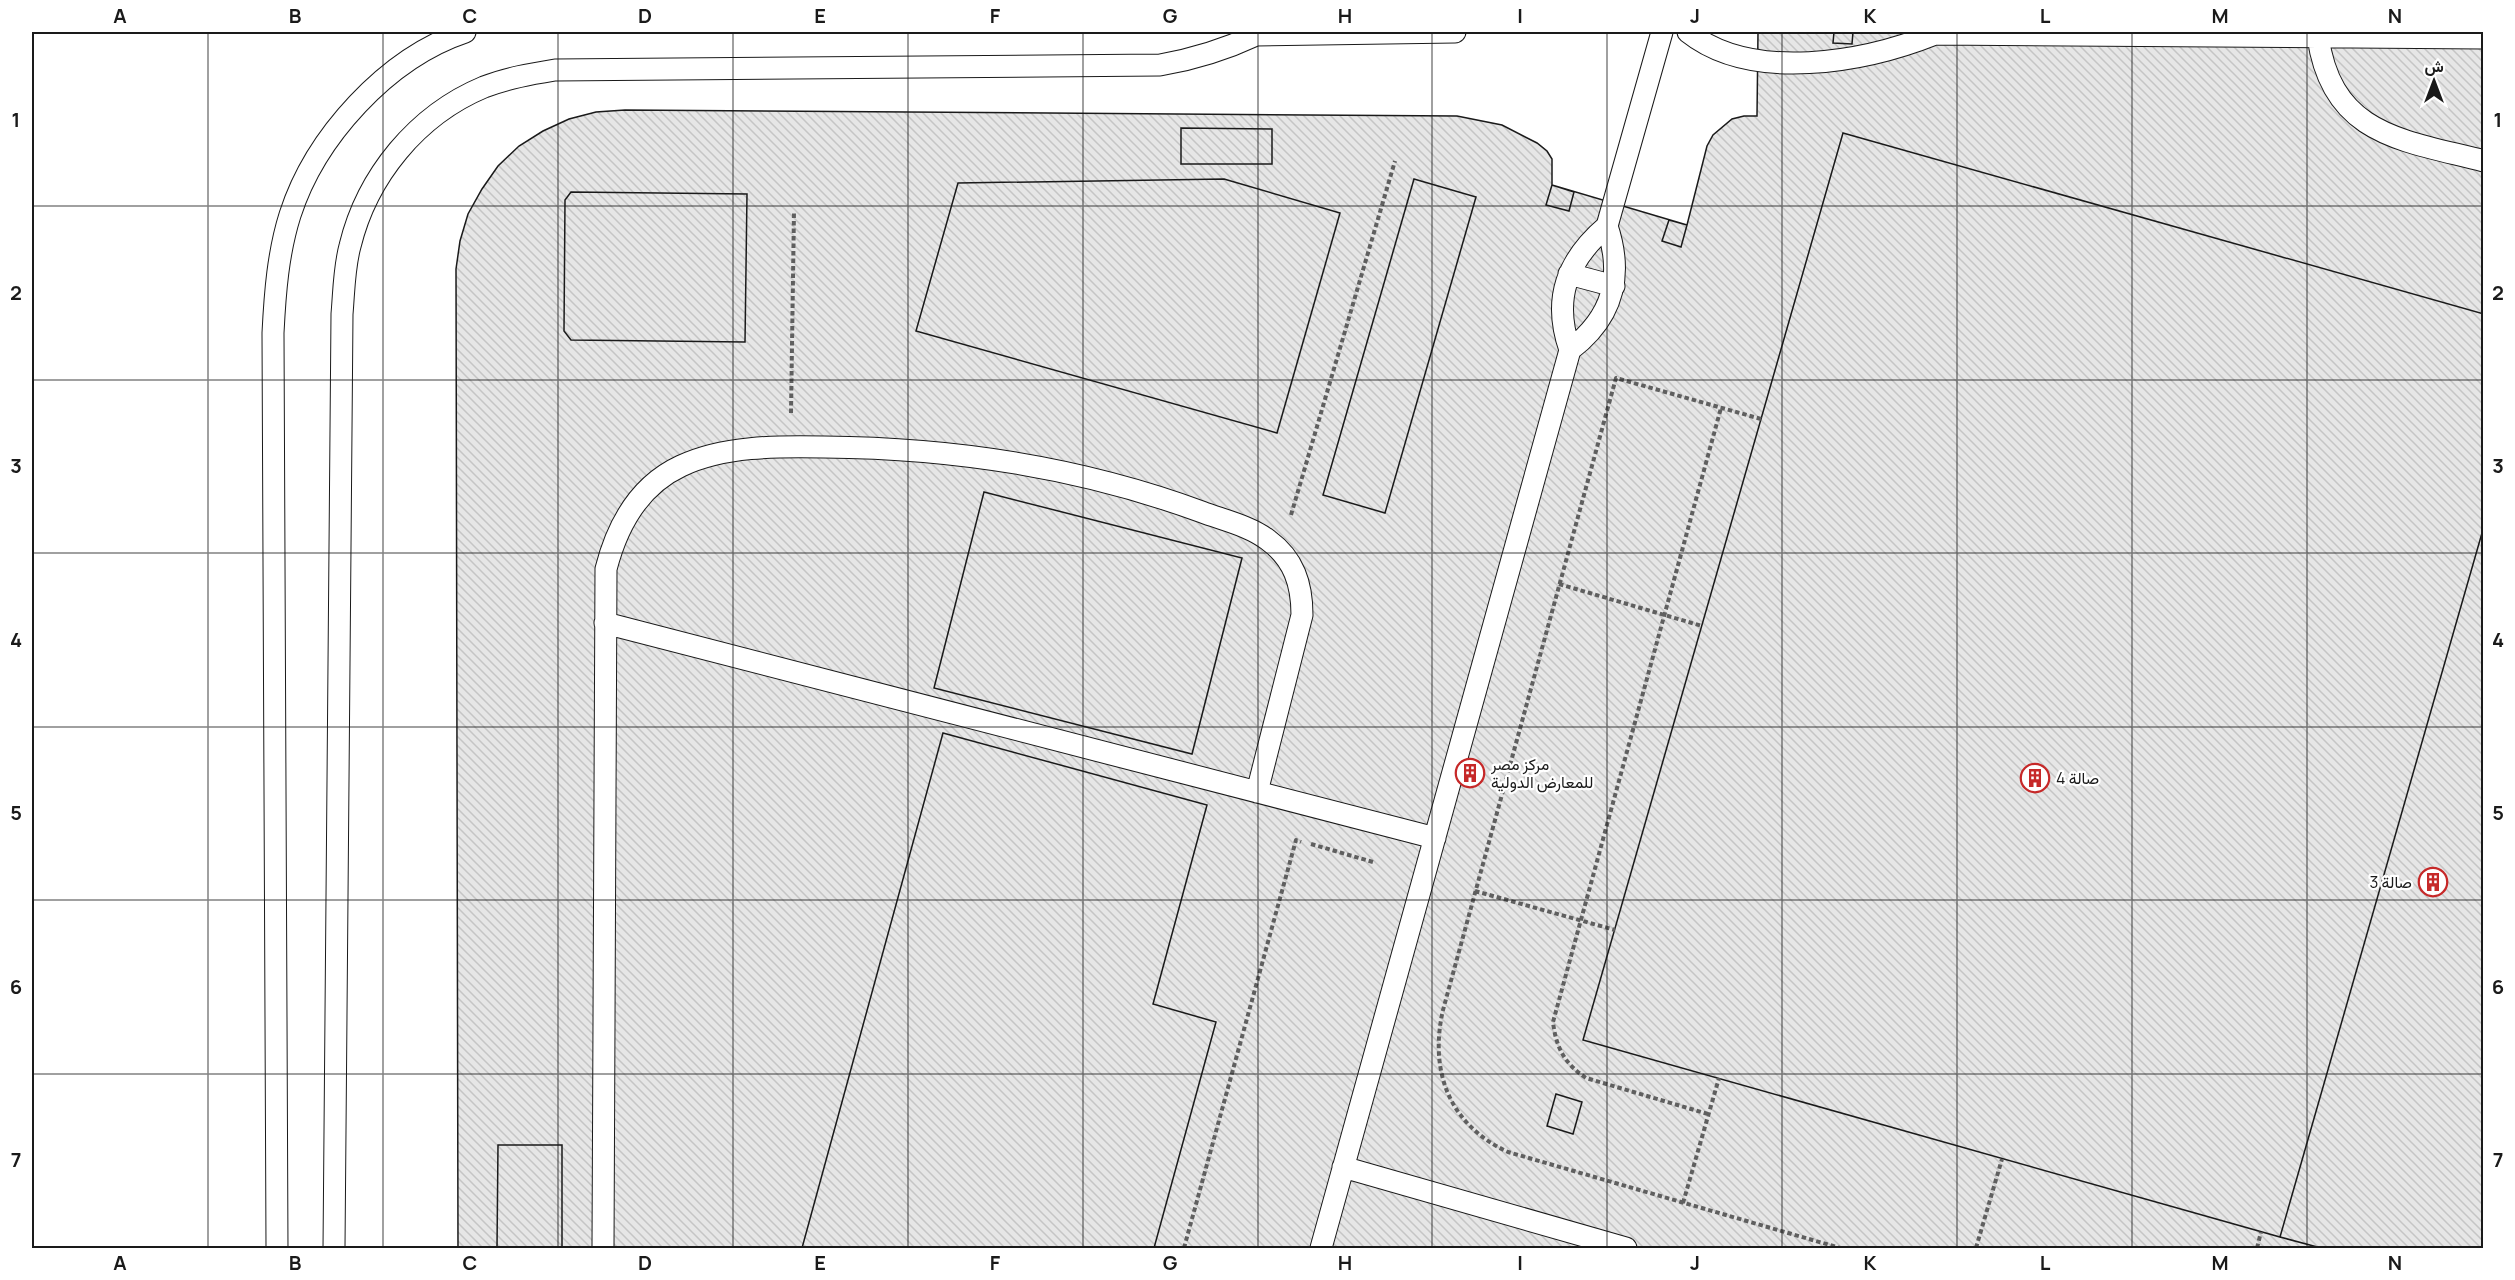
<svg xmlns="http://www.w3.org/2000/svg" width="2515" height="1280" font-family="Manrope,Vazirmatn,sans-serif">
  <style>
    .building { fill: url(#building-back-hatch); stroke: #1a1a1a; stroke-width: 1.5 }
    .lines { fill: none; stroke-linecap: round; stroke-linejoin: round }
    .service-casing { stroke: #1a1a1a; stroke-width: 23 }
    .path { stroke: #5f5f5f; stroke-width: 4; stroke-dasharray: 4.5 3; stroke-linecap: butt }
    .service { stroke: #fff; stroke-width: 21 }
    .grid { fill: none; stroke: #1a1a1a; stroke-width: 1.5; stroke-opacity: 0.55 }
    .labels { text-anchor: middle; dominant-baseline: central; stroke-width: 4.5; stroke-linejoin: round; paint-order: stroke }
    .poi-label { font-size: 16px; fill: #1a1a1a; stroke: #fff; text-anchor: start }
    .neatline { fill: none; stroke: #1a1a1a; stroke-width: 2 }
    .grid-label { font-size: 20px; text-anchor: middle; font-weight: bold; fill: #1a1a1a }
  </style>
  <defs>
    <pattern id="building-back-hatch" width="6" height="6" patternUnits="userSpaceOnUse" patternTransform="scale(1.5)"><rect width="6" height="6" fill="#e6e6e6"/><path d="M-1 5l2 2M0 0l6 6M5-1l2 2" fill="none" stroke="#c5c5c5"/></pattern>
  </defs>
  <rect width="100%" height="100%" fill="#fff"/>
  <path class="building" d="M1758 32H2484V1248H458L456 269 460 241 468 214 482 189 498 166 519 146 543 131 569 119 596 112 625 110 1457 116 1502 125 1537 143 1547 151 1552 159V185L1687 225 1707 146 1713 135 1732 119 1744 116H1757Z
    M1834 32H1853L1852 44 1833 43Z
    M1181 128 1272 129V164H1181Z
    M1843 133 2484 314V526L2280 1237 1583 1040Z
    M1224 179 1340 213 1277 433 916 331 958 183Z
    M1414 179 1476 197 1385 513 1323 495Z
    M1552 185 1574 192 1569 211 1546 205Z
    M571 192 747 194 745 342 571 340 564 331 565 200Z
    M1669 220 1687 225 1681 247 1662 241Z
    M984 492 1242 558 1192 754 934 688Z
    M2484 526V1248H2321L2280 1237Z
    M943 733 1207 805 1153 1004 1216 1022 1154 1248H802Z
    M1556 1094 1582 1102 1573 1134 1547 1126Z
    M498 1145H562V1248H497Z"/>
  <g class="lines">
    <g class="service-casing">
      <path id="service" d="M1248 32 1256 35 1455 32
        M1688 32C1752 83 1865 62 1935 34
        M1928 32 1935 34 2484 38
        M2318 37C2332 136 2403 140 2484 161
        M1569 274 1614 286
        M1570 350C1613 317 1624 277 1607 226
        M605 623 1435 838
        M1343 1167 1626 1248
        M277 1248 273 333C275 293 278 253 290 215 315 137 387 58 465 32
        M334 1248 342 314C344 291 344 268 350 246 367 176 417 115 484 87 507 78 531 74 555 70L1160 65C1195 59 1224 50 1256 35
        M603 1248 606 569C617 526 638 486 681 466 723 446 777 446 824 447 953 448 1080 467 1202 512 1223 520 1250 526 1268 540 1294 559 1302 584 1302 615L1257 792
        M1321 1248 1570 350C1552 299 1567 260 1607 226L1662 32"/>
    </g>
    <path class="path" d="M791 413 794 211
      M1761 419 1616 378 1443 1010C1429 1071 1449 1125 1508 1152L1840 1248
      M1291 515 1395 161
      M1559 584 1702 626
      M1311 844 1373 862
      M1475 891 1615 930
      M1708 1114 1586 1078C1565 1064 1556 1048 1553 1022L1721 408
      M1683 1203 1719 1078
      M1184 1248 1296 840 1301 842
      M1976 1248 2002 1159
      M2257 1248 2261 1232"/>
    <use href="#service" class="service"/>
  </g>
  <path class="grid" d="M208 32V1248M383 32V1248M558 32V1248M733 32V1248M908 32V1248M1083 32V1248M1258 32V1248M1432 32V1248M1607 32V1248M1782 32V1248M1957 32V1248M2132 32V1248M2307 32V1248M32 206H2484M32 380H2484M32 553H2484M32 727H2484M32 900H2484M32 1074H2484"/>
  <defs>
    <g id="building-ring" transform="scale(1.5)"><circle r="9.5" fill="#fff" stroke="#c62828" stroke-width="1.5"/><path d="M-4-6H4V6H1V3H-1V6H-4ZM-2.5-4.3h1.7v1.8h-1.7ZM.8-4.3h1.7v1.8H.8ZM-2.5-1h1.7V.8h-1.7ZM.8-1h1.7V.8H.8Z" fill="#c62828"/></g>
  </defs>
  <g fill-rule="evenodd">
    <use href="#building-ring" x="1470" y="773"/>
    <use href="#building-ring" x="2035" y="778"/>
    <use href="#building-ring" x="2433" y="882"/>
  </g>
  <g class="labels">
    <g class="poi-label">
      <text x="1491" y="764">مركز مصر<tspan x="1491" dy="18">للمعارض الدولية</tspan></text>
      <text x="2056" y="778">صالة 4</text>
      <text x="2412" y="882" text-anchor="end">صالة 3</text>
    </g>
  </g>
  <rect width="2515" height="1280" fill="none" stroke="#ffffff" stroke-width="66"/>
  <g transform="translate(2434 81)" stroke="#ffffff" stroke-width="4.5" paint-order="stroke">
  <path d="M0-4.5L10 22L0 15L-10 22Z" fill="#1a1a1a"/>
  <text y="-9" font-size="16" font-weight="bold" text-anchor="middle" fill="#1a1a1a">ش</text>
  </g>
  <rect x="33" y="33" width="2449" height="1214" class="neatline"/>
  <g class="grid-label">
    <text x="120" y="23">A</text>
    <text x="295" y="23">B</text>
    <text x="470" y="23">C</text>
    <text x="645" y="23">D</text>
    <text x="820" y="23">E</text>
    <text x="995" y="23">F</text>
    <text x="1170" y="23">G</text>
    <text x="1345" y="23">H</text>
    <text x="1520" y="23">I</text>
    <text x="1695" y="23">J</text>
    <text x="1870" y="23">K</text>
    <text x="2045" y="23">L</text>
    <text x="2220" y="23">M</text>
    <text x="2395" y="23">N</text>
    <text x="16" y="127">1</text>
    <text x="2498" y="127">1</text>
    <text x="16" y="300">2</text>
    <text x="2498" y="300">2</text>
    <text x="16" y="473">3</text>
    <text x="2498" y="473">3</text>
    <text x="16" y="647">4</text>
    <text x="2498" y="647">4</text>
    <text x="16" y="820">5</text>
    <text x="2498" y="820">5</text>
    <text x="16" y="994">6</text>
    <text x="2498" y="994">6</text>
    <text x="16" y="1167">7</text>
    <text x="2498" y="1167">7</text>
    <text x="120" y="1270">A</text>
    <text x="295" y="1270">B</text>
    <text x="470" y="1270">C</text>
    <text x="645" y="1270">D</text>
    <text x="820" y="1270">E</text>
    <text x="995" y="1270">F</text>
    <text x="1170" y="1270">G</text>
    <text x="1345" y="1270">H</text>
    <text x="1520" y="1270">I</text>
    <text x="1695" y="1270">J</text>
    <text x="1870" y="1270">K</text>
    <text x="2045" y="1270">L</text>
    <text x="2220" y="1270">M</text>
    <text x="2395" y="1270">N</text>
  </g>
</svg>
